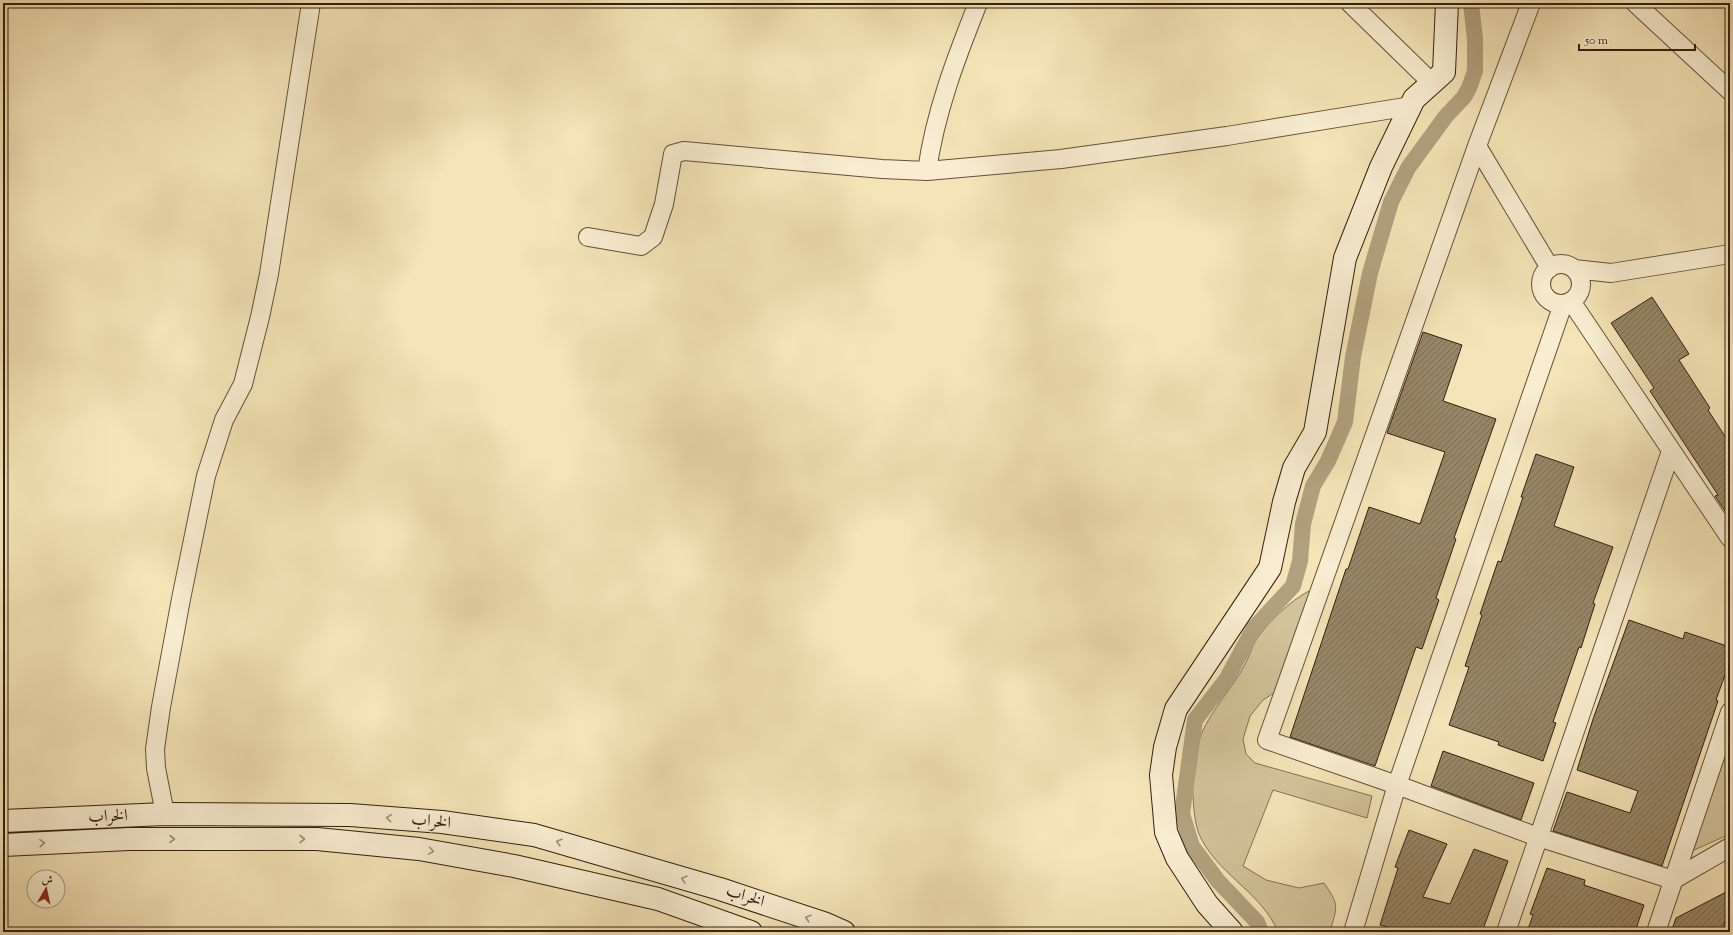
<svg xmlns="http://www.w3.org/2000/svg" width="1733" height="935" font-family="'Sorts Mill Goudy',Amiri,serif">
  <style>
    .green { fill: #d3c39b; stroke: #827256 }
    .lines { fill: none; stroke-linecap: round; stroke-linejoin: round }
    .canal { stroke: #b2a17f; stroke-width: 16 }
    .building { fill: url(#building-hatch); stroke: #322011 }
    .street-casing { stroke: #62513a; stroke-width: 20 }
    .secondary-casing { stroke: #322011; stroke-width: 24 }
    .street { stroke: #f8edd0; stroke-width: 18 }
    .secondary { stroke: #f8edd0; stroke-width: 22 }
    .oneway { stroke: #9f917a }
    .labels { text-anchor: middle; dominant-baseline: central; stroke-width: 3; stroke-linejoin: round; paint-order: stroke }
    .street-label { font-size: 17px; fill: #322011; stroke: #f8edd0 }
  </style>
  <defs>
    <pattern id="building-hatch" width="6" height="6" patternUnits="userSpaceOnUse"><rect width="6" height="6" fill="#978667"/><path d="M-1 1l2-2M0 6l6-6M5 7l2-2" fill="none" stroke="#7c6d53"/></pattern>
  </defs>
  <rect width="100%" height="100%" fill="#f4e4b7"/>
  <filter id="stains"><feTurbulence type="fractalNoise" baseFrequency=".005" numOctaves="4"/><feColorMatrix values="0 0 0 0 .2 0 0 0 0 .09 0 0 0 0 .02 0 0 0 .5 -.17"/></filter>
  <radialGradient id="worn" r=".72"><stop offset=".6" stop-color="#630" stop-opacity="0"/><stop offset="1" stop-color="#630" stop-opacity=".3"/></radialGradient>
  <path class="green" d="M1309 591 1312 596 1280 689 1263 700 1250 716 1243 739 1246 754 1255 763 1372 796 1367 818 1273 790 1243 866 1266 880 1299 888 1324 883C1340 906 1337 906 1330 932H1278C1263 895 1222 876 1203 842 1195 829 1194 812 1193 797 1192 780 1192 760 1198 743 1206 717 1226 696 1240 673 1247 663 1250 651 1256 640 1266 624 1291 600 1309 591Z
    M1730 742V834L1692 851Z"/>
  <g class="lines">
    <path class="canal" d="M1261 932 1257 922 1218 881 1192 846 1182 814 1195 720 1226 680 1254 628 1293 586 1300 561 1303 524 1313 486 1328 461 1345 422 1353 357 1370 273 1391 202 1408 168 1446 116 1464 97 1469 88 1475 71V39L1471 3"/>
  </g>
  <path class="building" d="M1652 297 1689 354 1679 360 1710 408 1708 410 1730 444V518L1715 496 1718 495 1650 391 1654 388 1611 323Z
    M1423 332 1462 345 1443 401 1496 419 1454 538 1456 539 1436 598 1439 600 1422 649 1416 647 1375 766 1290 737 1346 569H1348L1369 507 1420 524 1445 452 1387 433Z
    M1536 454 1574 467 1554 526 1613 547 1593 603 1595 604 1581 648 1579 647 1553 722 1556 723 1543 761 1498 745 1499 742 1449 725 1469 667 1465 666 1482 615 1480 614 1498 561 1501 562 1523 497H1521Z
    M1629 620 1683 639 1685 632 1730 647V661L1716 700 1718 701 1662 866 1553 831 1567 792 1630 813 1638 791 1577 770 1593 719Z
    M1443 751 1534 783 1521 820 1431 786Z
    M1409 830 1447 844 1423 897 1450 904 1474 849 1508 861 1482 932H1407L1380 925 1398 868 1395 867Z
    M1547 868 1585 880 1584 885 1644 905 1635 932H1527L1533 915 1530 914Z
    M1730 890V909L1721 932H1671L1676 918Z"/>
  <g class="lines">
    <g class="street-casing">
      <path id="street" d="M1350 3 1432 83
        M1635 3 1730 91
        M1477 146 1550 268
        M927 171C935 113 956 58 978 3
        M588 237 641 246 653 237 664 204 673 154 684 151 882 169 927 171 1061 159 1227 136 1411 106
        M1541 284a20 20 0 1 1 40 0a20 20 0 1 1-40 0Z
        M1574 269 1611 273 1730 254
        M1571 301 1730 538
        M1563 304 1397 785 1538 837 1673 880 1730 847
        M165 814 156 768 155 749 161 707 181 599 206 476 224 420 243 384 260 317 269 274 311 3
        M1353 932 1397 785 1267 740 1477 146 1531 3
        M1506 932 1671 451
        M1656 932 1730 712"/>
    </g>
    <g class="secondary-casing">
      <path id="secondary" d="M3 821 165 814 350 815 442 822 534 835 720 889 826 924 844 932
        M3 845 129 839H317L419 849 514 866 658 899 751 932
        M1232 932 1207 904 1177 858 1166 832 1161 775 1165 747 1176 709 1270 568 1284 502 1294 468 1315 432 1345 258 1381 167 1414 99 1444 72 1447 3"/>
    </g>
    <use href="#street" class="street"/>
    <use href="#secondary" class="secondary"/>
  </g>
  <defs><path id="oneway-chevron" d="M-2-3.5L2.5 0L-2 3.5" fill="none" stroke-width="1.6" stroke-linecap="round" stroke-linejoin="round"/></defs>
  <g class="oneway">
    <use href="#oneway-chevron" transform="translate(389 818) rotate(-175)"/>
    <use href="#oneway-chevron" transform="translate(172 839)"/>
    <use href="#oneway-chevron" transform="translate(302 839)"/>
    <use href="#oneway-chevron" transform="translate(559 842) rotate(-164)"/>
    <use href="#oneway-chevron" transform="translate(42 843) rotate(-3)"/>
    <use href="#oneway-chevron" transform="translate(431 851) rotate(10)"/>
    <use href="#oneway-chevron" transform="translate(684 879) rotate(-164)"/>
    <use href="#oneway-chevron" transform="translate(808 918) rotate(-162)"/>
  </g>
  <g class="labels">
    <g class="street-label">
      <text transform="translate(108 817) rotate(-2)">الخراب</text>
      <text transform="translate(431 822) rotate(6)">الخراب</text>
      <text transform="translate(745 897) rotate(18)">الخراب</text>
    </g>
  </g>
  <rect width="1733" height="935" fill="none" stroke="#f4e4b7" stroke-width="16"/>
  <rect x="4" y="4" width="1725" height="927" fill="none" stroke="#322011" stroke-width="2"/>
  <rect x="8" y="8" width="1717" height="919" fill="none" stroke="#322011"/>
  <g transform="translate(46 889) rotate(9)"><circle r="19" fill="#f8edd0" stroke="#a99b84"/>
  <path d="M0-3L7 15L0 10L-7 15Z" fill="#8f2418"/>
  <text y="-6" font-size="11" font-weight="bold" text-anchor="middle" fill="#322011">ش</text>
  </g>
  <path d="M1579 44v6h116v-6" fill="none" stroke="#322011" stroke-width="2"/>
  <text x="1585" y="44" font-size="12" fill="#322011" stroke="#f8edd0" stroke-width="3" paint-order="stroke">50 m</text>
  <rect width="100%" height="100%" filter="url(#stains)"/>
  <rect width="100%" height="100%" fill="url(#worn)"/>
</svg>
